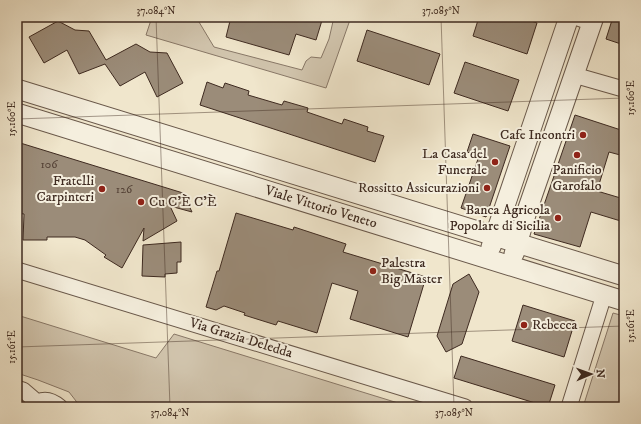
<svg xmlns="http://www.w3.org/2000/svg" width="641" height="424" font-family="'IM FELL DW Pica',serif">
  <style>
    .green { fill: #d2c6af; stroke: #887868 }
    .building { fill: #9b8c79; stroke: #3e2a20 }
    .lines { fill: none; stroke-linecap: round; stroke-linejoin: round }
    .minor-casing { stroke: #6a594b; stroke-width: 17 }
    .tertiary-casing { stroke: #6a594b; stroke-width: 21 }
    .minor { stroke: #f5efde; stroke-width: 15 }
    .tertiary { stroke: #f5efde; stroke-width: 19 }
    .ticks { fill: none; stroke: #3e2a20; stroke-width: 1; stroke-opacity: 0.45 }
    .poi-dot { fill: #8f2418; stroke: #f5efde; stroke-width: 1.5 }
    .labels { text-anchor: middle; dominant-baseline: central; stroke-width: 4; stroke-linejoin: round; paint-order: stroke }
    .number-label { font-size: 12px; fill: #554236 }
    .poi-label { font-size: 14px; fill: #3e2a20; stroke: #f5efde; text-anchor: end }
    .street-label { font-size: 14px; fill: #3e2a20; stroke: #f5efde }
    .neatline { fill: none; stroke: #3e2a20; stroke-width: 1.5 }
    .ticks-label { font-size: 10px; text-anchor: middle; fill: #3e2a20 }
  </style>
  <rect width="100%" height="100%" fill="#f0e6cc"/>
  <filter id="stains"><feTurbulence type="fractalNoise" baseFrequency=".005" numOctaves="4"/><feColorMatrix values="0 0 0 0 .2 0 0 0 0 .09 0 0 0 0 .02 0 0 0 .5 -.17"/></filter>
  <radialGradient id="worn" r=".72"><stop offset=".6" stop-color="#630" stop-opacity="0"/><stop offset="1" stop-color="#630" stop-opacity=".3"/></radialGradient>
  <path class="green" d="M152 17H196L214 47 302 70 306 61 311 57 321 58 329 39 334 17H351L326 88 146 35Z
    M613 313 624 316V407H583Z
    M17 315 156 358 174 334 411 407H79L76 401 69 392 38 380 17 373Z"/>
  <path class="building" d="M231 17H323L316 40 296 34 289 55 226 37Z
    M479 17H520L537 23 527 54 473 36Z
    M613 17H624V45L606 39Z
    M58 21 75 30 89 31 106 60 136 44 150 52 167 53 183 83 157 97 145 72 120 86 105 64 79 74 67 50 44 63 29 37Z
    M367 30 440 54 429 85 357 61Z
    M465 62 519 80 508 111 454 93Z
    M207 82 223 88 225 83 249 91 248 95 282 105 284 101 308 108 307 112 342 124 344 119 368 127 367 131 384 136 375 162 200 105Z
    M575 115 624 131V156L609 152 597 191 624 199V222L591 212 580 247 534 234Z
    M473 134 510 146 486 217 461 208 479 156 467 152Z
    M17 142 183 193 192 212 170 206 177 221 143 241 144 228 122 268 104 257 106 255 85 240 75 237H47V240H23L24 214 17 213Z
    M236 213 293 230 294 227 346 244 343 252 426 277 408 337 350 319 358 291 332 283 317 333 278 321 276 325 244 315 245 313 224 306 216 310 206 307 217 271H219Z
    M181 242V262H177V273L165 274V277L142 276 143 245Z
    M469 274 479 292 462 344 446 352 437 336 453 284Z
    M523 305 575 321 564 357 512 341Z
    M461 356 555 385 548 407 454 378Z"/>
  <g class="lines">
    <g class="minor-casing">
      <path id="minor" d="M575 17 592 23
        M574 75 623 89
        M17 270 465 407
        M17 388 23 390 37 402
        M30 407C41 398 49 398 60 407
        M569 407 604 295"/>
    </g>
    <g class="tertiary-casing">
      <path id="tertiary" d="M17 89 624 276
        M17 113 624 301
        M491 247 569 17
        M514 254 528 208 594 17"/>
    </g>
    <use href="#minor" class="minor"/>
    <use href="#tertiary" class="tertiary"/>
  </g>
  <path class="ticks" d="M156 17 170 407M441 17 454 407M17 119 624 98M17 347 624 326"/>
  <g class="poi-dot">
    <circle cx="583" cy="135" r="4"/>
    <circle cx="577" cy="155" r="4"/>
    <circle cx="495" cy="162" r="4"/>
    <circle cx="487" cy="188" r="4"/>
    <circle cx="102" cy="189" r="4"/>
    <circle cx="141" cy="202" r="4"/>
    <circle cx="558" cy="218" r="4"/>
    <circle cx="373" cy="271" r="4"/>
    <circle cx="524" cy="325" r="4"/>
  </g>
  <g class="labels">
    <g class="number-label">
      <text x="49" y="164">106</text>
      <text x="124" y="189">126</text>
    </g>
    <g class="poi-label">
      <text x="575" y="135">Cafe Incontri</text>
      <text x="487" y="154">La Casa del<tspan x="487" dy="16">Funerale</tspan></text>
      <text x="577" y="170" text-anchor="middle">Panificio<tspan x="577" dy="16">Garofalo</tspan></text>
      <text x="94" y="181">Fratelli<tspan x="94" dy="16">Carpinteri</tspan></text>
      <text x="479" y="188">Rossitto Assicurazioni</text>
      <text x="149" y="202" text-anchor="start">Cu C'È C'È</text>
      <text x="550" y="210">Banca Agricola<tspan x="550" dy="16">Popolare di Sicilia</tspan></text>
      <text x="381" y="263" text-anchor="start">Palestra<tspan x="381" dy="16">Big Master</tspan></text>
      <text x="532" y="325" text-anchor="start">Rebecca</text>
    </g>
    <g class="street-label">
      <text transform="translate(321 207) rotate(17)">Viale Vittorio Veneto</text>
      <text transform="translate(241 338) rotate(17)">Via Grazia Deledda</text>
    </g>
  </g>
  <rect width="641" height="424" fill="none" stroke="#f0e6cc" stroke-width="44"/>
  <g transform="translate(591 374) rotate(88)" stroke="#f5efde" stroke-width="3" paint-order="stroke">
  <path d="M0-3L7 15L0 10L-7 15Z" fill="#3e2a20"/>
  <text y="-6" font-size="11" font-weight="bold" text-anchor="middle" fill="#3e2a20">N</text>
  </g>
  <rect x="22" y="22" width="597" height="380" class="neatline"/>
  <g class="ticks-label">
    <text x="156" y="14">37.084°N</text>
    <text x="441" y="14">37.085°N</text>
    <text transform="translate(630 98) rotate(-90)" y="4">15.160°E</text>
    <text transform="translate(11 119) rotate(-90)" y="4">15.160°E</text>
    <text transform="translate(630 326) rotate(-90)" y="4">15.161°E</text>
    <text transform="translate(11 347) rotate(-90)" y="4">15.161°E</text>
    <text x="170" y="416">37.084°N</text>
    <text x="454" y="416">37.085°N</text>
  </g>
  <rect width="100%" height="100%" filter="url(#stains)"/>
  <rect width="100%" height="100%" fill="url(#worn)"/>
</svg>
